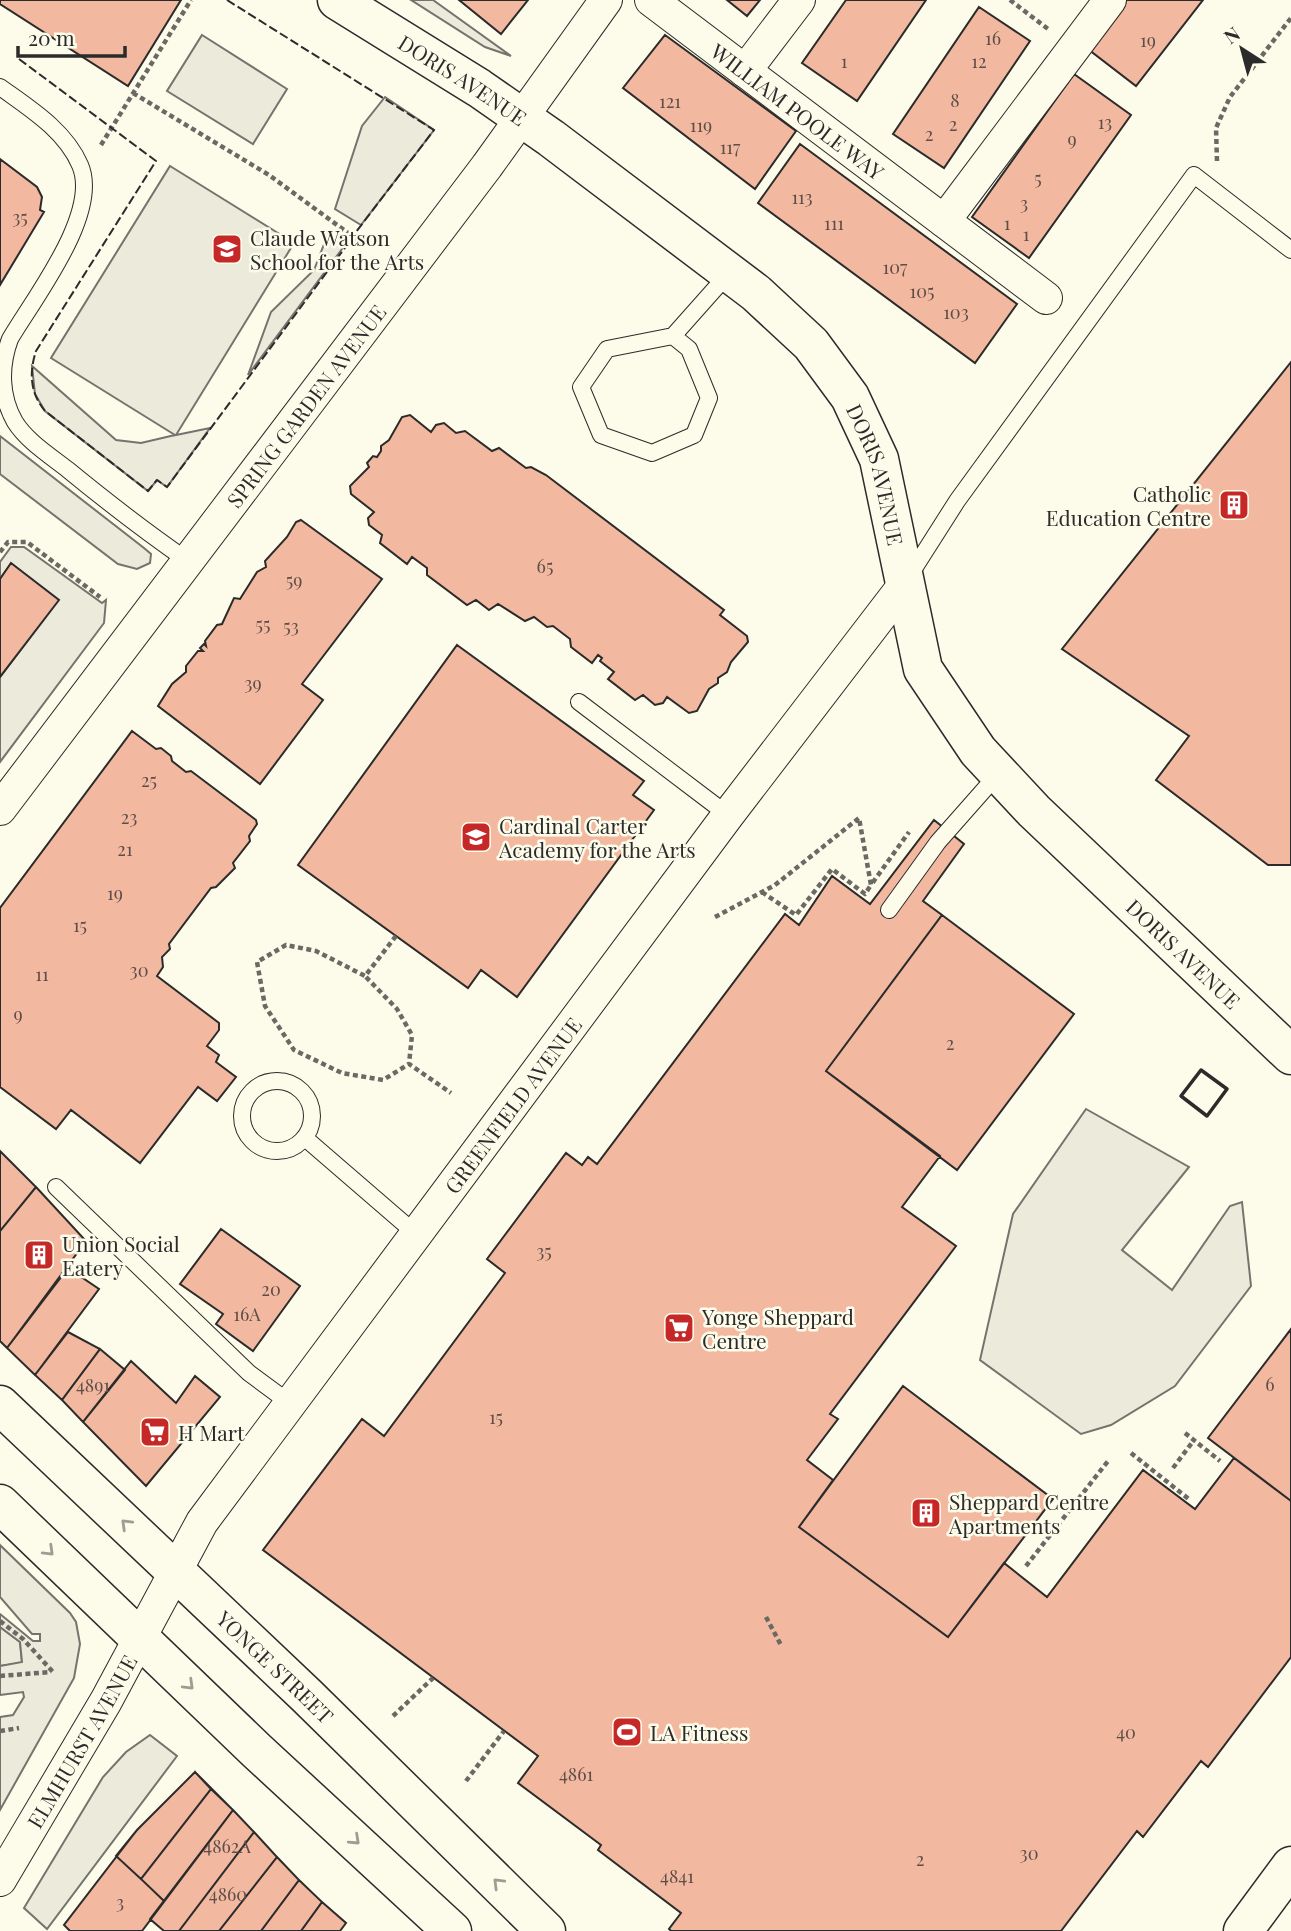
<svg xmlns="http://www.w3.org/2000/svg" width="1291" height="1931" font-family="'Playfair Display',serif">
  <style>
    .green { fill: #ecebdb; stroke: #74746e; stroke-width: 2 }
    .parking { fill: #eceadb; stroke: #74746e; stroke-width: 2 }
    .building { fill: #f2b8a0; stroke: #2b2b2b; stroke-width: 2 }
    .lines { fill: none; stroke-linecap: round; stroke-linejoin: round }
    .lane-casing { stroke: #2b2b2b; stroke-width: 18 }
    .street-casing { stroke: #2b2b2b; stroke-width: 34 }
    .secondary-casing { stroke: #2b2b2b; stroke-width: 41 }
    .primary-casing { stroke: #2b2b2b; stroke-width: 41 }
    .path { stroke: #6a6964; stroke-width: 4.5; stroke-dasharray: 5 3.5; stroke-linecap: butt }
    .lane { stroke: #fdfbea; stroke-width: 16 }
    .street { stroke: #fdfbea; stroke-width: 32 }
    .secondary { stroke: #fdfbea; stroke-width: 38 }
    .primary { stroke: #fdfbea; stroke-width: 38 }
    .fence { stroke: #2b2b2b; stroke-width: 2; stroke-dasharray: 9 3.5; stroke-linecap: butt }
    .wall { stroke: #2b2b2b; stroke-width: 3.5 }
    .oneway { stroke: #9e9d94 }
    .labels { text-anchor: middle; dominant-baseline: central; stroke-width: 5; stroke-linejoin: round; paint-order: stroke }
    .number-label { font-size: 18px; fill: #5d4e48 }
    .street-label { font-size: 21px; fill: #2b2b2b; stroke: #fdfbea }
    .poi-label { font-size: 21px; fill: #2b2b2b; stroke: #fdfbea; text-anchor: start }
  </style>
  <rect width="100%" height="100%" fill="#fdfbea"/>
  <path class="green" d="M411 0H433L511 56 485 47Z
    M202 35 287 89 253 144 167 91Z
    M385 97 434 130 361 225 335 209 362 126Z
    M170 166 294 243 176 435 210 428 167 487 157 480 148 491 45 411 35 394 32 366 116 440 141 443 175 435 51 358Z
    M328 234 345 245 248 375 271 312 314 270Z
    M0 436 144 548 151 554 150 563 137 569 118 564 0 474Z
    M11 547H24L102 603 106 600 104 623 0 762V677L58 600 11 564 0 579V562Z
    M1086 1109 1189 1167 1122 1250 1172 1290 1230 1206 1242 1202 1251 1286 1175 1386 1111 1425 1081 1434 980 1360 1013 1214Z
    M0 1627 20 1642 22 1663 0 1666Z"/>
  <path class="parking" d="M0 1545 70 1613 76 1622 80 1644 74 1678 0 1810V1717L13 1715 24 1697 23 1692 0 1695V1666L22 1662 20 1642 0 1627V1614L33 1641H40V1634H32L0 1597Z
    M150 1735 177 1756 47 1929 24 1908 103 1777 126 1752Z"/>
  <path class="building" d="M0 0H181L128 86 0 4Z
    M459 0H528L501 34Z
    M727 0H760L747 16Z
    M846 0H926L857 101 802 63Z
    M1120 0H1203L1136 86 1084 46Z
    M979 7 1030 41 944 168 893 134Z
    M665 35 796 131 755 189 623 88Z
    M1074 74 1131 115 1029 258 972 217Z
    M800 144 1017 304 975 363 758 203Z
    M0 159 37 187 42 197 40 210 44 212 0 285Z
    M1291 362V865H1268L1156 780 1189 736 1062 649Z
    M410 415 431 432 436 425 444 423 456 433 465 431 492 451 499 448 526 468 531 467 546 475 724 610 720 615 747 636 748 642 731 662 727 672 718 678V683L709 689 697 711 689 713 667 697 663 703 655 705 643 695 635 700 608 679 614 672 600 661 602 658 598 655 592 663 571 647 570 639 553 626 547 627 534 617 525 621 498 604 489 610 476 600 467 605 427 575V568L412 557 407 564 380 543 382 535 369 525 368 518 374 512 351 494 350 486 369 467 367 463 373 456 377 457 381 451V446L389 440 402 417Z
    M301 520 382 579 302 684 323 700 260 784 158 706 172 684 186 672V666L198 651H203L200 648 204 644 206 646 205 641 217 625 222 624 234 598 240 599 257 572 266 567 265 561 287 537 296 522Z
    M11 563 59 600 0 677V579Z
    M457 645 644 781 633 795 654 810 517 997 481 970 468 988 298 865Z
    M132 731 156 749 161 748 171 756 172 761 186 772 191 771 256 820 257 824 249 836 250 841 233 863 235 868 216 887 211 888 169 944 170 949 162 957 163 967 157 976 219 1023V1030L207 1046 219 1055 216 1062 236 1077 217 1101 198 1087 140 1163 71 1110 56 1129 0 1087V908Z
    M934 820 964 844 923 901 942 915 826 1071 940 1156 902 1207 956 1246 830 1414 838 1419 807 1460 833 1480 799 1527 948 1637 1004 1563 1047 1597 1143 1470 1195 1509 1234 1458 1291 1501V1657L1208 1767 1201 1761 1143 1837 1137 1831 1061 1931H671L669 1929 681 1913 598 1850 601 1845 518 1783 538 1756 263 1550 362 1419 384 1436 505 1273 487 1259 566 1153 582 1165 588 1157 597 1164 785 914 799 925 832 876 870 904Z
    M942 915 1074 1014 957 1170 826 1071Z
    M0 1151 36 1187 0 1231Z
    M36 1187 86 1241 7 1348 0 1341V1231Z
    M221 1229 300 1286 253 1351 216 1324 223 1314 180 1284Z
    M68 1268 99 1289 35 1375 7 1348Z
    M1291 1329V1501L1208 1438Z
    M68 1332 100 1349 62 1400 35 1375Z
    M100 1349 125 1370 83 1422 62 1400Z
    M131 1361 176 1403 195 1376 220 1397 146 1486 83 1422Z
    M903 1386 1053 1499 948 1637 799 1527Z
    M195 1772 233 1810 142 1931H70L64 1925 137 1830Z
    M195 1772 211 1789 141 1879 116 1856 137 1830Z
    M211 1789 233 1810 164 1901 141 1879Z
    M233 1810 254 1832 179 1931H164L150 1919Z
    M254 1832 277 1857 219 1931H179Z
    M277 1857 299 1880 261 1931H219Z
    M299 1880 322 1902 301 1931H261Z
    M322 1902 346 1923 340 1931H301Z"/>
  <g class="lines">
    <g class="lane-casing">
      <path id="lane" d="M0 87C29 108 65 130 80 165 101 213 34 298 10 339 0 366 0 396 15 422 27 441 49 455 67 469 106 501 146 532 188 561
        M673 336 689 349 709 398 694 435 652 453 601 435 581 387 607 349 673 336 729 273
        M908 578 957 501 1194 175 1291 250
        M579 702 728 815
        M889 910 938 842 998 774
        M242 1116a35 35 0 1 1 70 0a35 35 0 1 1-70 0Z
        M305 1138 415 1233
        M56 1187 249 1373 291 1404"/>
    </g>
    <g class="street-casing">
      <g id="street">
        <path id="s1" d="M651 0 1046 298"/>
        <path d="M745 71 799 0"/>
        <path d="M944 221 1110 0"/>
        <path id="s2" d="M0 809 487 166 606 0"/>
        <path id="s3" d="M0 1880 106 1701 202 1522 728 815 905 584"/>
      </g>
    </g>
    <g class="secondary-casing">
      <g id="secondary">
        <path id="s4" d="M337 0 479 88 551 138 756 293 811 344 850 397 879 459 923 669 978 751 1034 811 1291 1055"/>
        <path d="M1243 1931 1291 1866"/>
      </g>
    </g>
    <g class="primary-casing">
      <g id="primary">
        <path id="s5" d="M0 1405 307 1696 546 1931"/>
        <path d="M0 1504 257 1751 452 1931"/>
      </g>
    </g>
    <path class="path" d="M1010 0 1048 29
      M133 93 269 175 363 244
      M101 145 191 0
      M1217 161 1216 128 1230 97 1291 18
      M0 552 8 542H27L100 597
      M762 892 796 915 832 869 865 894 871 885
      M715 917 775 885 859 818 871 885 909 832
      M396 936 365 976 316 951 286 945 257 962 265 1006 294 1050 342 1073 383 1080 409 1064 451 1093
      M366 977 397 1009 412 1035 409 1064
      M1185 1433 1220 1461
      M1131 1453 1190 1500
      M1173 1468 1194 1440
      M1026 1566 1108 1461
      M766 1617 782 1647
      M0 1621 23 1639 53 1672
      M0 1676 51 1672
      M393 1716 433 1678
      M0 1731 19 1728
      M466 1781 504 1731"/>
    <use href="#lane" class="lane"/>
    <use href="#street" class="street"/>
    <use href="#secondary" class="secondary"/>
    <use href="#primary" class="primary"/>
    <path class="fence" d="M227 0 434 130 356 232
      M19 59 156 161 36 351C29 373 30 393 45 411L148 491 157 480 167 487 350 241"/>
    <path class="wall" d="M1201 1070 1227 1089 1207 1116 1181 1096Z"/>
  </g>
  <defs><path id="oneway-chevron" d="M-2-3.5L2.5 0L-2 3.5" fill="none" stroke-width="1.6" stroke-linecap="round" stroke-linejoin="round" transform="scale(1.75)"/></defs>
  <g class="oneway">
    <use href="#oneway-chevron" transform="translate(126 1524) rotate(-136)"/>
    <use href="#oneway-chevron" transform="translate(49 1551) rotate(44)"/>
    <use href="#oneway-chevron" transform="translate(189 1685) rotate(44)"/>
    <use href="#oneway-chevron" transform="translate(355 1840) rotate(43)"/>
    <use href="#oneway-chevron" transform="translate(498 1883) rotate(-135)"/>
  </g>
  <defs>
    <g id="school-square" transform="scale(1.575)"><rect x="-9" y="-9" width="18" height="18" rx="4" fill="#c62828" stroke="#fdfbea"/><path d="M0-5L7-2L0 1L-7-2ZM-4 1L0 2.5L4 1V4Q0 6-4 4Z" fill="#fff"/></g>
    <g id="building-square" transform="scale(1.575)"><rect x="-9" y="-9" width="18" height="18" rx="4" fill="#c62828" stroke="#fdfbea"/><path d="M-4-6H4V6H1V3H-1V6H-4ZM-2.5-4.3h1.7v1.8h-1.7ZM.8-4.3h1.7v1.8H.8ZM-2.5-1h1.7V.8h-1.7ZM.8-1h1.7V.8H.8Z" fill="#fff"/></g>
    <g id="supermarket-square" transform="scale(1.575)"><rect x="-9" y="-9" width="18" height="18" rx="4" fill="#c62828" stroke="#fdfbea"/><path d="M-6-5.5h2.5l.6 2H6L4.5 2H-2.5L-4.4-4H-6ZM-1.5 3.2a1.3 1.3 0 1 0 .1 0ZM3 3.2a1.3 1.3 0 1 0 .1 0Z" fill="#fff"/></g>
    <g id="stadium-square" transform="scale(1.575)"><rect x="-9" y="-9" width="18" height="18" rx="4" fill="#c62828" stroke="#fdfbea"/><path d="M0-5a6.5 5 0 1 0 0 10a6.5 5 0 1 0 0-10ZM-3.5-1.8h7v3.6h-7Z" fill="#fff"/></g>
  </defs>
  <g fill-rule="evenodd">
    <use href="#school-square" x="227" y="249"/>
    <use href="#building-square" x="1234" y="505"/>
    <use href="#school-square" x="476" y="837"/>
    <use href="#building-square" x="39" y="1255"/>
    <use href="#supermarket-square" x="679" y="1328"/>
    <use href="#supermarket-square" x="155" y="1432"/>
    <use href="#building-square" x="926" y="1513"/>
    <use href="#stadium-square" x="627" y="1732"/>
  </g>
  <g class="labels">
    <g class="number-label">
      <text x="993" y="38">16</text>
      <text x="1148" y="40">19</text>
      <text x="844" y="61">1</text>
      <text x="979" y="61">12</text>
      <text x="955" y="100">8</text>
      <text x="670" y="101">121</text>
      <text x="1105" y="122">13</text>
      <text x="953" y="124">2</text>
      <text x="701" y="125">119</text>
      <text x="929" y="134">2</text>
      <text x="1072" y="139">9</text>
      <text x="730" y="147">117</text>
      <text x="1038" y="178">5</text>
      <text x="802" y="197">113</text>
      <text x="1024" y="203">3</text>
      <text x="20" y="217">35</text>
      <text x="834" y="223">111</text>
      <text x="1007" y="223">1</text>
      <text x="1026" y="234">1</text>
      <text x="895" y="267">107</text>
      <text x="922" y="291">105</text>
      <text x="956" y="312">103</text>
      <text x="545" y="566">65</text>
      <text x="294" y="580">59</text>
      <text x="263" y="624">55</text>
      <text x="291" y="626">53</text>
      <text x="253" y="683">39</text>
      <text x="149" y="780">25</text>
      <text x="129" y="817">23</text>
      <text x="125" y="849">21</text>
      <text x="115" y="893">19</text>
      <text x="80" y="925">15</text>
      <text x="139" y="970">30</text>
      <text x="42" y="974">11</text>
      <text x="18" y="1014">9</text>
      <text x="950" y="1043">2</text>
      <text x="544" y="1251">35</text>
      <text x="271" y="1289">20</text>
      <text x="247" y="1314">16A</text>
      <text x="1270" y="1384">6</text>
      <text x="93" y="1385">4891</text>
      <text x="496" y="1417">15</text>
      <text x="1126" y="1732">40</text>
      <text x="576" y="1774">4861</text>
      <text x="227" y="1846">4862A</text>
      <text x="1029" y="1853">30</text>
      <text x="920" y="1859">2</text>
      <text x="677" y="1876">4841</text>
      <text x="228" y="1894">4860</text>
      <text x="120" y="1902">3</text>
    </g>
    <g class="street-label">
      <text stroke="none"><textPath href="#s4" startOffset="149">DORIS AVENUE</textPath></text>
      <text stroke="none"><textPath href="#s1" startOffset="184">WILLIAM POOLE WAY</textPath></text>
      <text stroke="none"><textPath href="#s2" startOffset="506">SPRING GARDEN AVENUE</textPath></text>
      <text stroke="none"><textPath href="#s4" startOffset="735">DORIS AVENUE</textPath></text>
      <text stroke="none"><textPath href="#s4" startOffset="1323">DORIS AVENUE</textPath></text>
      <text stroke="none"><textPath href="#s3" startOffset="931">GREENFIELD AVENUE</textPath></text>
      <text stroke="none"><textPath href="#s5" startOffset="380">YONGE STREET</textPath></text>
      <text stroke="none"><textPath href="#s3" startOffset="161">ELMHURST AVENUE</textPath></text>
    </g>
    <g class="poi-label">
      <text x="250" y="237">Claude Watson<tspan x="250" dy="24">School for the Arts</tspan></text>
      <text x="1211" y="493" text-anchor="end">Catholic<tspan x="1211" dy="24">Education Centre</tspan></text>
      <text x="499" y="825">Cardinal Carter<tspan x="499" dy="24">Academy for the Arts</tspan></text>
      <text x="62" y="1243">Union Social<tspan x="62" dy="24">Eatery</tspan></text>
      <text x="702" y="1316">Yonge Sheppard<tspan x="702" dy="24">Centre</tspan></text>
      <text x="178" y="1432">H Mart</text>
      <text x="949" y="1501">Sheppard Centre<tspan x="949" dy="24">Apartments</tspan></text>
      <text x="650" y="1732">LA Fitness</text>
    </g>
  </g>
  <g transform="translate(1242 49) rotate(324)" stroke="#fdfbea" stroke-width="5" paint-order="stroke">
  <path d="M0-5L12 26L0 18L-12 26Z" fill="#2b2b2b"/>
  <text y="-10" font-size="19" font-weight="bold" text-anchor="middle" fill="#2b2b2b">N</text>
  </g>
  <path d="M18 46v10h107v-10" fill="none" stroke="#2b2b2b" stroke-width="3.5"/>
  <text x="28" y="46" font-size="21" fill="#2b2b2b" stroke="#fdfbea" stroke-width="5" paint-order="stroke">20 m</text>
</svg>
